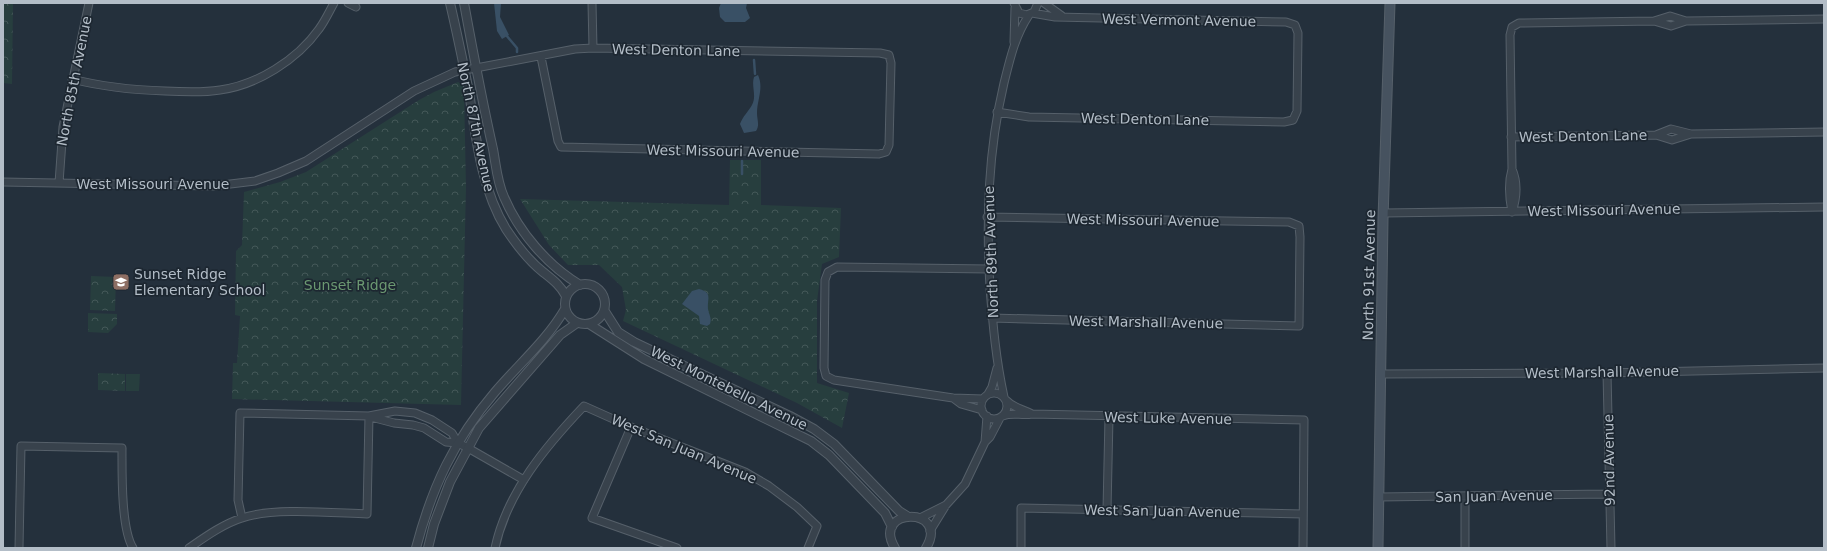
<svg xmlns="http://www.w3.org/2000/svg" width="1827" height="551" font-family="'DejaVu Sans',sans-serif">
  <style>
    .green { fill: #273e3e }
    .forest { fill: url(#forest-crowns) }
    .water { fill: #395065 }
    .lines { fill: none; stroke-linecap: round; stroke-linejoin: round }
    .stream { stroke: #395065; stroke-width: 2.5 }
    .minor-casing { stroke: #56606a; stroke-width: 9 }
    .tertiary-casing { stroke: #56606a; stroke-width: 10 }
    .secondary-casing { stroke: #56606a; stroke-width: 11 }
    .minor { stroke: #38424c; stroke-width: 7 }
    .tertiary { stroke: #38424c; stroke-width: 8 }
    .secondary { stroke: #46525f; stroke-width: 9 }
    .labels { text-anchor: middle; dominant-baseline: central; stroke-width: 3.5; stroke-linejoin: round; paint-order: stroke }
    .street-label { font-size: 14px; fill: #b3bdc7; stroke: #1d2731 }
    .poi-label { font-size: 14px; fill: #b3bdc7; stroke: #1d2731; text-anchor: start }
    .park-label { font-size: 14px; fill: #6b9871; stroke: #1d2731 }
  </style>
  <defs>
    <pattern id="forest-crowns" width="20" height="18" patternUnits="userSpaceOnUse"><rect width="20" height="18" fill="#273e3e"/><path d="M2 6a3 3 0 1 1 6 0M12 15a3 3 0 1 1 6 0" fill="none" stroke="#445858"/></pattern>
  </defs>
  <rect width="100%" height="100%" fill="#24303c"/>
  <path class="green" d="M126 374H140L139 391H126Z"/>
  <path class="forest" d="M3 3H13L12 84 3 83Z
    M458 82 465 86 466 91 464 92 466 187 461 405 232 399 233 363H237L240 316 235 315 236 251 242 245 244 192 280 182 306 172 419 100 434 92Z
    M730 160H761V205L841 208 839 257 822 264 817 301V383L849 393 842 428 797 403 623 321 626 310 622 287 599 265H568L549 245 520 199 729 205Z
    M91 276 116 277 115 311 90 310Z
    M88 313 117 314V324L108 333 88 332Z
    M98 373 125 374V391L98 390Z"/>
  <path class="water" d="M494 3H501L500 17 509 35 502 39 497 31Z
    M721 3H747L746 8 750 18 745 22H725L720 17 719 8Z
    M758 75C764 88 757 100 757 113 757 120 760 125 756 131L744 133 740 124C743 116 748 112 752 105 757 96 751 86 754 77Z
    M699 289C713 293 707 298 708 309 709 315 712 318 710 324L707 326 700 324 699 316 682 304 692 291Z"/>
  <g class="lines">
    <path class="stream" d="M506 35 517 48V52
      M754 60 755 74
      M742 174V161"/>
    <g class="minor-casing">
      <path id="minor" d="M348 3 356 7
        M592 3 593 48
        M1014 3 1019 13 1027 15 1034 12 1038 3
        M1044 3 1062 16
        M1654 21 1670 16 1686 21 1824 19
        M1014 42 1015 8
        M72 79C103 87 133 90 165 91 183 92 202 93 220 90 257 85 297 60 319 29 325 21 329 12 334 3
        M997 112 1029 117 1284 122 1293 120 1297 111 1298 33 1295 25 1286 22 1055 17 1032 13
        M1656 135 1671 129 1691 134 1824 132
        M1511 137 1656 135 1672 140 1691 134
        M1512 169C1518 183 1517 197 1512 212
        M3 182 214 186 255 181 278 173 306 161 414 91 455 72 575 49 593 48 880 53 889 55 891 63 889 145 886 152 879 154 561 147 558 141 541 57
        M59 183 63 127 89 3
        M1512 212C1509 197 1508 183 1512 169L1510 35 1512 27 1519 23 1654 21 1671 26 1686 21
        M1384 213 1824 207
        M987 217 1289 222 1299 226 1300 237 1299 326 992 318
        M1607 373 1611 548
        M1381 374 1607 373 1824 368
        M981 406a13 13 0 1 1 26 0a13 13 0 1 1-26 0Z
        M988 394 992 387 997 368
        M1004 397C996 360 993 326 990 288 986 218 988 151 1004 83 1010 59 1015 36 1029 15
        M953 398 961 404 982 410
        M983 399 953 398 834 380 826 376 824 368 825 280 828 272 837 267 989 269
        M1006 400C1013 408 1023 409 1032 414
        M1003 416C1012 412 1022 416 1032 414L1304 420 1303 548
        M371 417 394 423 413 425 424 428 446 442 458 443 468 448 524 480
        M631 427 592 518 677 548
        M985 442 987 416
        M1379 497 1609 494
        M1465 497V548
        M1107 510 1109 417
        M242 518 238 500 240 413 369 416 395 411 415 413 432 420 452 433 458 443
        M920 518 946 505
        M930 531 946 505 965 484 985 442 990 437 1000 418
        M19 548 21 446 122 448C122 472 121 529 133 548
        M189 548C205 537 223 524 242 518 273 507 334 513 367 514L369 416
        M495 548C507 492 546 446 584 406L631 427 745 472 769 486 797 507 817 526 808 548
        M1021 548V508L1303 514"/>
    </g>
    <g class="tertiary-casing">
      <path id="tertiary" d="M450 3C457 33 463 62 469 92 476 138 481 188 506 229 516 244 529 261 543 272 553 280 560 285 566 296
        M464 3C473 52 482 101 493 149 496 165 497 182 504 197 519 232 547 265 580 285
        M565 304a20 20 0 1 1 40 0a20 20 0 1 1-40 0Z
        M604 310 618 332 634 342 790 416 814 429 834 444 899 511 907 516
        M589 324 644 359 811 441 829 455 885 513 892 527
        M416 548C432 487 454 440 495 392 518 365 547 340 565 309
        M428 548 434 524 450 482 479 428 560 335 577 323
        M895 548C870 507 951 506 926 548"/>
    </g>
    <g class="secondary-casing">
      <path id="secondary" d="M1378 548 1383 219 1390 3"/>
    </g>
    <use href="#minor" class="minor"/>
    <use href="#tertiary" class="tertiary"/>
    <use href="#secondary" class="secondary"/>
  </g>
  <defs>
    <g id="school-square" transform="scale(0.9)"><rect x="-9" y="-9" width="18" height="18" rx="4" fill="#8d6e63" stroke="#1d2731"/><path d="M0-5L7-2L0 1L-7-2ZM-4 1L0 2.5L4 1V4Q0 6-4 4Z" fill="#fff"/></g>
  </defs>
  <g fill-rule="evenodd">
    <use href="#school-square" x="121" y="282"/>
  </g>
  <g class="labels">
    <g class="street-label">
      <text transform="translate(1179 20) rotate(1)">West Vermont Avenue</text>
      <text transform="translate(676 50) rotate(1)">West Denton Lane</text>
      <text transform="translate(74 81) rotate(-79)">North 85th Avenue</text>
      <text transform="translate(1145 119) rotate(1)">West Denton Lane</text>
      <text transform="translate(476 127) rotate(78)">North 87th Avenue</text>
      <text transform="translate(1583 136) rotate(-1)">West Denton Lane</text>
      <text transform="translate(723 151) rotate(1)">West Missouri Avenue</text>
      <text x="153" y="184">West Missouri Avenue</text>
      <text transform="translate(1604 210) rotate(-1)">West Missouri Avenue</text>
      <text transform="translate(1143 220) rotate(1)">West Missouri Avenue</text>
      <text transform="translate(991 252) rotate(-92)">North 89th Avenue</text>
      <text transform="translate(1369 275) rotate(-89)">North 91st Avenue</text>
      <text transform="translate(1146 322) rotate(1)">West Marshall Avenue</text>
      <text transform="translate(1602 372) rotate(-1)">West Marshall Avenue</text>
      <text transform="translate(729 388) rotate(26)">West Montebello Avenue</text>
      <text transform="translate(1168 418) rotate(1)">West Luke Avenue</text>
      <text transform="translate(684 449) rotate(23)">West San Juan Avenue</text>
      <text transform="translate(1609 460) rotate(-91)">92nd Avenue</text>
      <text transform="translate(1494 496) rotate(-1)">San Juan Avenue</text>
      <text transform="translate(1162 511) rotate(1)">West San Juan Avenue</text>
    </g>
    <g class="poi-label">
      <text x="134" y="274">Sunset Ridge<tspan x="134" dy="16">Elementary School</tspan></text>
    </g>
    <g class="park-label">
      <text x="350" y="285">Sunset Ridge</text>
    </g>
  </g>
  <rect width="1827" height="551" fill="none" stroke="#b3bdc7" stroke-width="8"/>
</svg>
